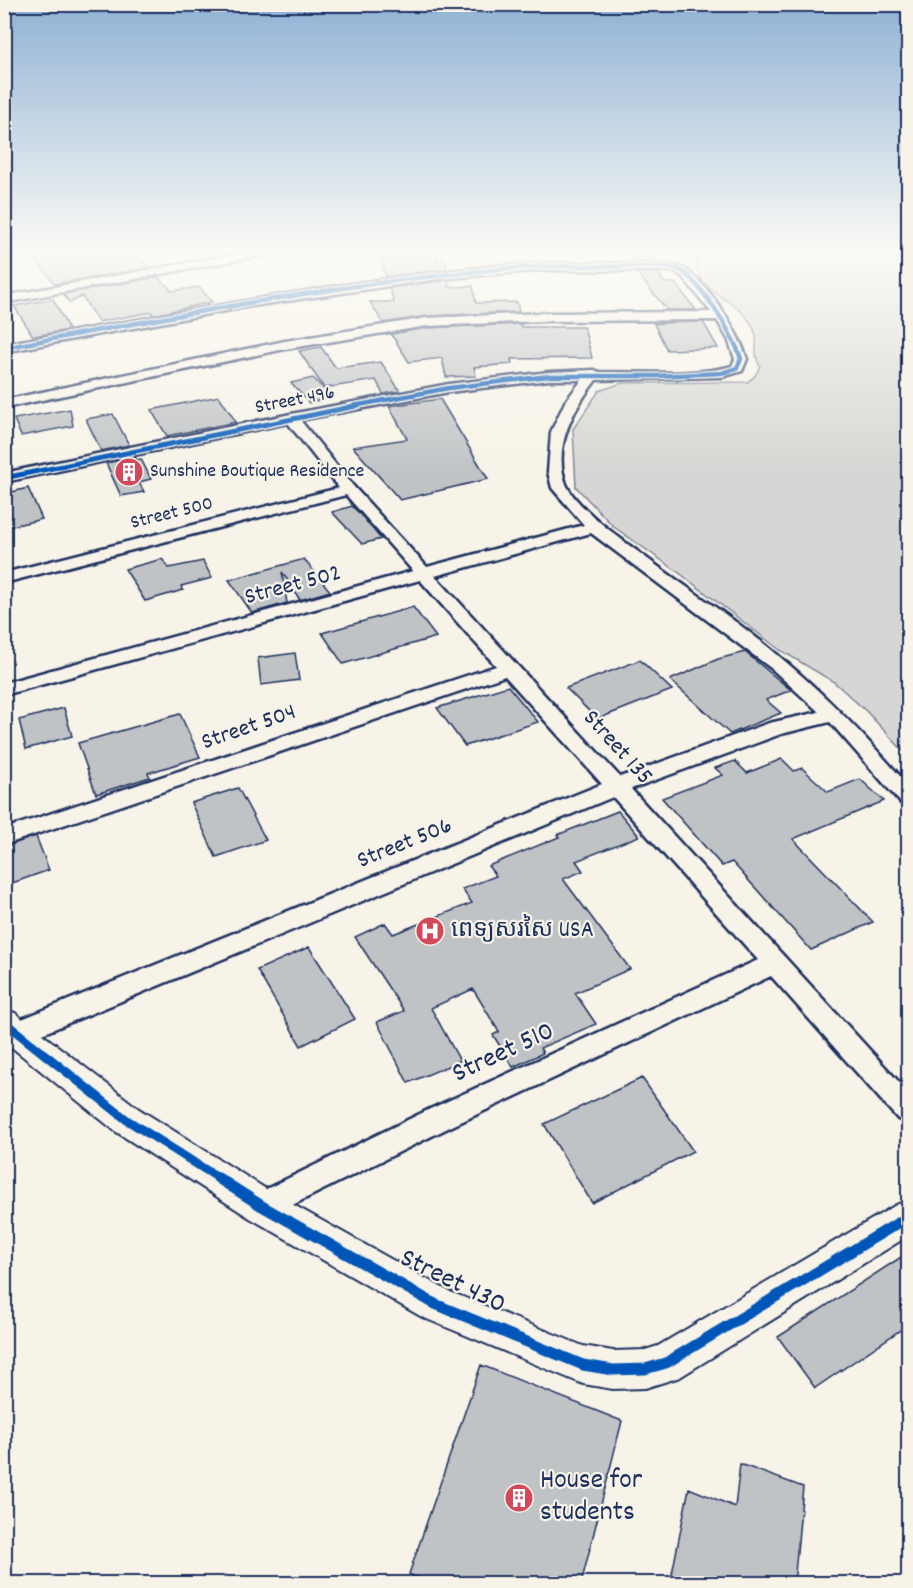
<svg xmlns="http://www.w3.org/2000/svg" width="913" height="1588" font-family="Dekko,'Noto Sans Khmer',sans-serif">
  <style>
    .green { fill: #d7d6d4; stroke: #798299; stroke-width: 1.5 }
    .building { fill: #c0c3c5; stroke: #1b2f5e; stroke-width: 1.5 }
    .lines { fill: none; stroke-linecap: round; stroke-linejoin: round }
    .minor-casing { stroke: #1b2f5e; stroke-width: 5 }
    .tertiary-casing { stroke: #1b2f5e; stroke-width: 4 }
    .minor { fill: #f7f3e8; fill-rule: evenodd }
    .tertiary { fill: #f7f3e8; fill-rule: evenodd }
    .cycleway-far3-casing { stroke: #f7f3e8; stroke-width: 7 }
    .cycleway-far2-casing { stroke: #f7f3e8; stroke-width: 8 }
    .cycleway-far1-casing { stroke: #f7f3e8; stroke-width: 13 }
    .cycleway-casing { stroke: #f7f3e8; stroke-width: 15 }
    .cycleway-far3 { stroke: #0057b8; stroke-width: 4.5 }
    .cycleway-far2 { stroke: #0057b8; stroke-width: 5 }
    .cycleway-far1 { stroke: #0057b8; stroke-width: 9 }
    .cycleway { stroke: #0057b8; stroke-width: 11 }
    .labels { text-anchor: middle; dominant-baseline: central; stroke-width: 4.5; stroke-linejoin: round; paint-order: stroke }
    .far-street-label { font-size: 20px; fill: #1b2f5e; stroke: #f7f3e8 }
    .far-poi-label { font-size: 20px; fill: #1b2f5e; stroke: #f7f3e8; text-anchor: start }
    .street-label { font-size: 24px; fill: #1b2f5e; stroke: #f7f3e8 }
    .poi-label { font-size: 24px; fill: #1b2f5e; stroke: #f7f3e8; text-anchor: start }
    .near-street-label { font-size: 28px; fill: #1b2f5e; stroke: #f7f3e8 }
    .near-poi-label { font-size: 28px; fill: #1b2f5e; stroke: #f7f3e8; text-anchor: start }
  </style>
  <rect width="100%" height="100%" fill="#f7f3e8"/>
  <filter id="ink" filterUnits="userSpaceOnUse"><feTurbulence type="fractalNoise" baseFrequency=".0167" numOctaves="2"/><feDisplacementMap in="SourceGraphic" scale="12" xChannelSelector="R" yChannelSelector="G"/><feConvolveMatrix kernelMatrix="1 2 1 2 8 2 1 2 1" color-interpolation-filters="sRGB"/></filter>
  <g filter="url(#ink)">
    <path class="green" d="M696 251H833L836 256 840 257H889L891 255 887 251H908V756L866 711 834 682 780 650 678 572 614 527 576 487 573 429 599 391 622 383 747 382C754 378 757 374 760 366 750 350 763 342 750 322 733 295 693 296 696 251Z"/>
    <path class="building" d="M29 251H132L149 268 55 284Z
      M379 251H438L437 259H445L446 269 386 277Z
      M634 251H648L654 262 635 261Z
      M637 273H659L664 283H675L696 310H667Z
      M158 277 172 291 199 287 212 302 153 315 151 312 98 322 82 296 70 303 63 294Z
      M448 280 449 287 473 286 476 303 517 302 519 312 427 316 383 323 370 302H394L389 288Z
      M53 299 69 330 33 336 14 306Z
      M677 322H703L718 348 667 350 654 324Z
      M521 324V327H584L592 358 511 359 512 364 474 367 476 376 446 377 442 358 409 362 391 334 427 328Z
      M321 347 336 368 381 362 400 391 383 394 376 380 324 388 299 351Z
      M313 378 332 397 309 403 291 383Z
      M219 396 236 422 167 436 151 410Z
      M440 399 488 479 400 500 353 447 407 439 389 406Z
      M70 409 73 426 21 436 14 419Z
      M113 414 129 445 101 451 86 419Z
      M135 457 137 460 141 459 151 479 139 482 144 492 121 496 106 463Z
      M28 488 42 519 4 528V494Z
      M352 506 361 515 381 539 362 544 332 512Z
      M162 559 169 568 203 561 212 578 181 586 183 590 145 601 125 569Z
      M304 559 330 591 300 600 282 572 287 603 252 613 229 580Z
      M413 607 436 637 343 664 322 633Z
      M745 652 791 690 766 700 781 713 730 734 670 680 718 659Z
      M295 653 299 680 261 685 258 658Z
      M640 660 672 690 597 719 566 688Z
      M508 686 538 722 465 746 437 708Z
      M64 708 72 736 26 749 19 720Z
      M180 714 200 757 148 773 150 777 96 794 78 743Z
      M782 759 794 771 802 768 828 792 860 779 884 801 793 839 873 922 811 950 732 862 722 866 662 798 723 775 715 768 735 761 747 773Z
      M238 788 266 840 216 857 191 803Z
      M618 811 639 836 576 861 583 871 563 879 630 969 575 993 596 1024 540 1048 543 1053 513 1067 493 1035 499 1032 473 989 431 1008 460 1061 408 1083 377 1022 404 1011 355 937 385 923 393 934 472 903 462 889 496 876 488 866 559 837 557 835Z
      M36 836 49 870 4 886V847Z
      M309 947 355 1019 301 1046 257 970Z
      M642 1078 693 1151 592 1203 544 1124Z
      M909 1252V1324L815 1388 778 1337Z
      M481 1365 622 1421 581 1584H430L409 1574Z
      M740 1464 803 1487 794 1584H670L689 1488 735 1507Z"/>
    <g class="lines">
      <g class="minor-casing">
        <path id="minor" d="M253 251H275L270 254 4 303V296Z
          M565 263 673 264C702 271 739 332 747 359L742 371 722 377 596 380C574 408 552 446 566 484 576 508 624 541 645 557 692 592 743 624 787 663 831 700 870 742 908 785V805L901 803 830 722 781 734 631 789 908 1092V1122L898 1119 771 976 450 1127 262 1220 252 1216 248 1206 252 1196 430 1109 758 960 613 797 25 1041 4 1053V1027L7 1025 602 784 505 676 4 845V829L496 666 420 580 4 695V683L413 571 346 495 4 583V573L339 488 288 423 4 482V473L291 414 449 384 549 372 594 370 599 372C635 372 699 376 732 366L735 359 728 339 717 320 543 321 427 326 285 349 4 408V400L285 341 427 318 543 313 711 312 683 277 674 271 544 270 438 279 252 306 4 352V344C118 323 231 302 344 285 418 274 491 264 565 263ZM549 380H582L565 402 551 432 548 472 552 488 584 525 427 567 354 487 300 420 449 392ZM591 533 772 669 819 712 769 723 620 777 435 576Z"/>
      </g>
      <g class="tertiary-casing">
        <path id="tertiary" d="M4 1009 15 1013 139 1109 274 1194 448 1291 583 1346 613 1351 645 1350 658 1346 896 1205 908 1200V1236L680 1377 645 1388 613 1389 583 1384 422 1317 250 1218 115 1131 4 1041Z"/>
      </g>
      <use href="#minor" class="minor"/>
      <use href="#tertiary" class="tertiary"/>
      <g class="cycleway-far3-casing">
        <path id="cycleway-far3" d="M4 348C169 317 334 284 501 269 558 264 616 267 673 267 697 274 734 335 741 359L737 368 722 373 656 376H549L449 388 348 407"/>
      </g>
      <g class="cycleway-far2-casing">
        <path id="cycleway-far2" d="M4 478 356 406"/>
      </g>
      <g class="cycleway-far1-casing">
        <path id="cycleway-far1" d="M4 1022 127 1120 220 1179"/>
      </g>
      <g class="cycleway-casing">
        <path id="cycleway" d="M218 1178 262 1206 435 1304 583 1365 613 1370 645 1369 666 1363 908 1217"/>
      </g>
      <use href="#cycleway-far3" class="cycleway-far3"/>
      <use href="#cycleway-far2" class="cycleway-far2"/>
      <use href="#cycleway-far1" class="cycleway-far1"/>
      <use href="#cycleway" class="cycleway"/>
    </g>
  </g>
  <linearGradient id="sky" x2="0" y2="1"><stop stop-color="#90b2d5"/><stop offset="0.53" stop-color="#fbfaf5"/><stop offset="1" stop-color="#fbfaf5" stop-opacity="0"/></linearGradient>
  <rect width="913" height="473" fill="url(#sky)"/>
  <defs>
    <g id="building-disc" transform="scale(1.5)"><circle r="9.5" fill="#d1495b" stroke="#f7f3e8"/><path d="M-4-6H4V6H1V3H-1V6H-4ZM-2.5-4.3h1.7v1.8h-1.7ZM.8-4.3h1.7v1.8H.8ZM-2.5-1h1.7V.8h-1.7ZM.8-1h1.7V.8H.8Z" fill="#fff"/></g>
    <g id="hospital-disc" transform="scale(1.5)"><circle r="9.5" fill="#d1495b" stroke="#f7f3e8"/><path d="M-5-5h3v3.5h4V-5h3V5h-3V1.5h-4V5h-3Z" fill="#fff"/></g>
  </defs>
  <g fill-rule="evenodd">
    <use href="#building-disc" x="129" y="472"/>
    <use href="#hospital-disc" x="430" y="931"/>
    <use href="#building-disc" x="519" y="1498"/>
  </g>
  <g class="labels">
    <g class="far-street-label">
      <text transform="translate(295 401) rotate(-11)">Street 496</text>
      <text transform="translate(172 514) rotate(-14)">Street 500</text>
    </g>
    <g class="far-poi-label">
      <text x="150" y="472">Sunshine Boutique Residence</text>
    </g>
    <g class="street-label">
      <text transform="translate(293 586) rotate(-15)">Street 502</text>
      <text transform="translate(249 728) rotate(-19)">Street 504</text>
      <text transform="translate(617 748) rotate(48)">Street 135</text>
      <text transform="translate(405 844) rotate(-22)">Street 506</text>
    </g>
    <g class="poi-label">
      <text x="451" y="931">ពេទ្យសរសៃ USA</text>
    </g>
    <g class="near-street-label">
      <text transform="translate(504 1054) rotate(-25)">Street 510</text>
      <text transform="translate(452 1283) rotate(26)">Street 430</text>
    </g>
    <g class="near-poi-label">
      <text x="540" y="1482">House for<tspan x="540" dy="32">students</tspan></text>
    </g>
  </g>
  <rect width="913" height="1588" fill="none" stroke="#f7f3e8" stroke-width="24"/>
  <rect x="12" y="12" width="889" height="1564" fill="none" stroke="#1b2f5e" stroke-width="2" filter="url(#ink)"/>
</svg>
